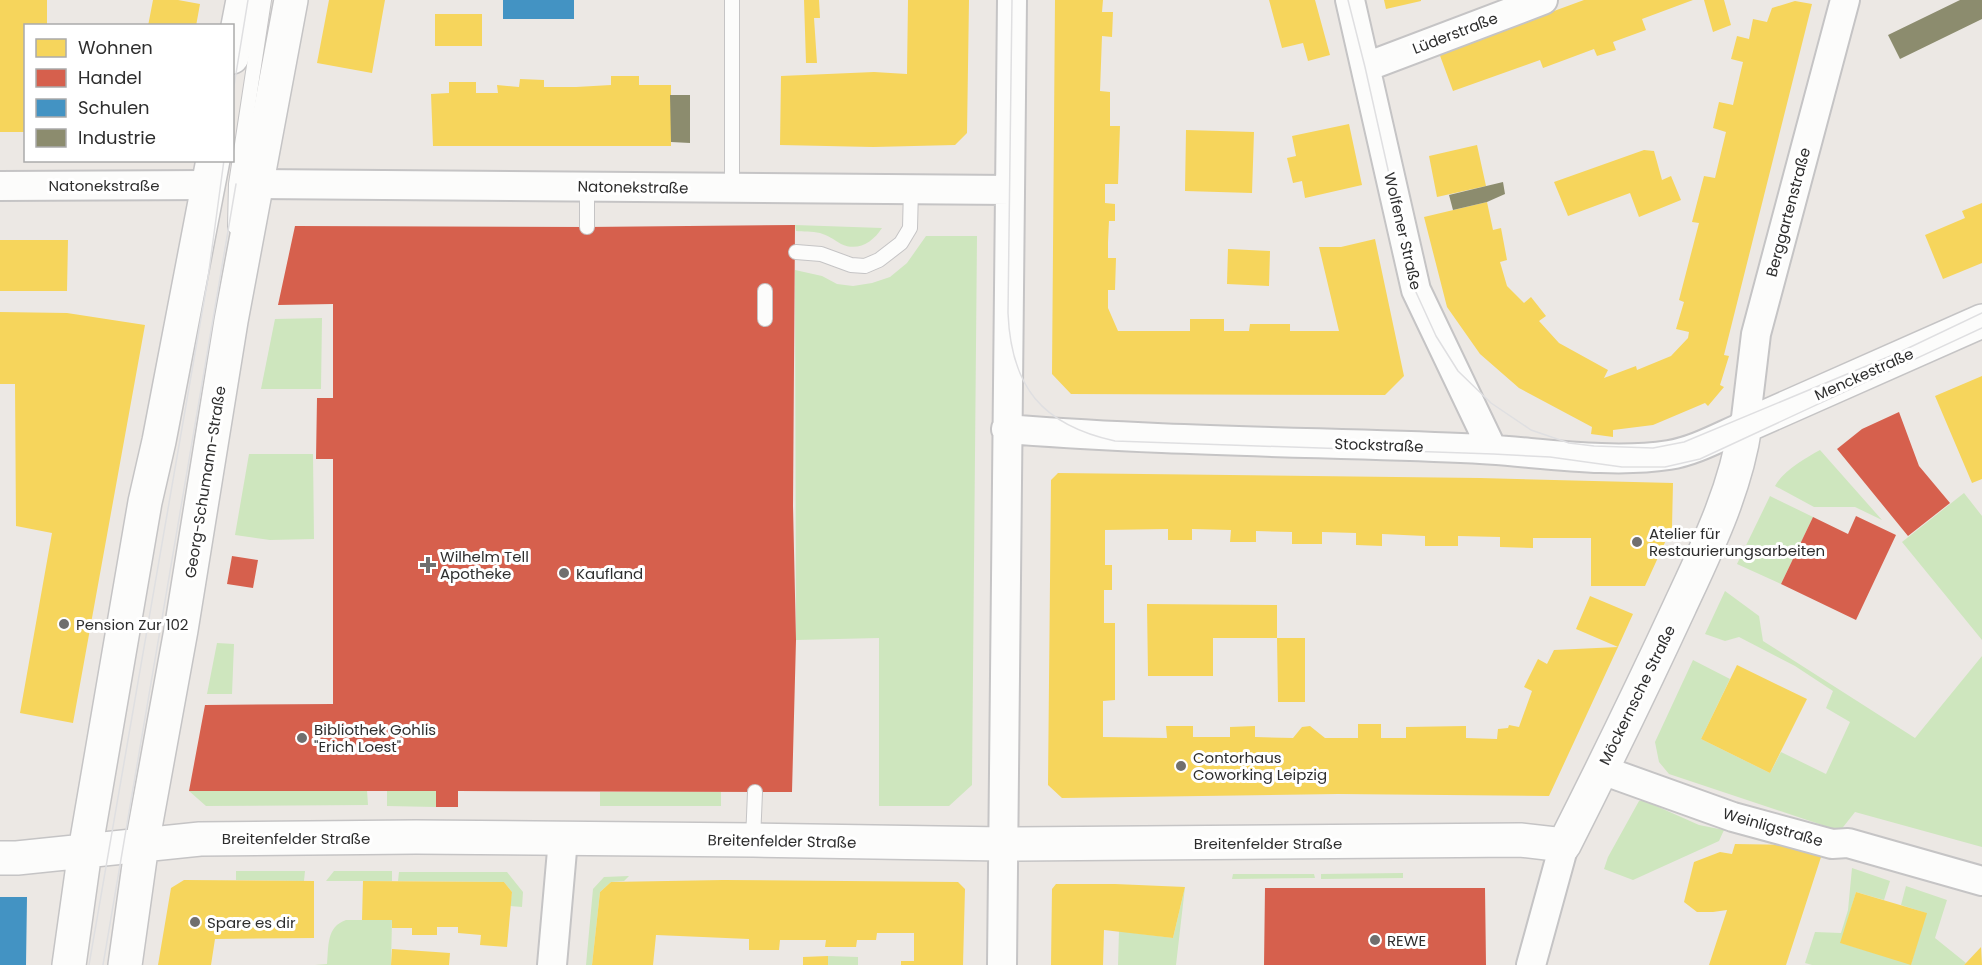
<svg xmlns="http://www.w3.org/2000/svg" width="1982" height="965" font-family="Poppins,sans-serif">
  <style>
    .green { fill: #cee6be }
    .homes { fill: #f6d55c }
    .shops { fill: #d6604d }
    .schools { fill: #4393c3 }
    .industry { fill: #8c8c6e }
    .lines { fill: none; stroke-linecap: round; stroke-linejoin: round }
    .service-casing { stroke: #c5c4c5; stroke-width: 16 }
    .minor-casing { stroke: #c5c4c5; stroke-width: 32 }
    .secondary-casing { stroke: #c5c4c5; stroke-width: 36 }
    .service { stroke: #fcfcfb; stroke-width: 14 }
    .minor { stroke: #fcfcfb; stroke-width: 28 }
    .secondary { stroke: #fcfcfb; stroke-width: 33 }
    .tram { stroke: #dfdfe1; stroke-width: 1.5 }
    .poi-dot { fill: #706f6e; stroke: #fff; stroke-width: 2 }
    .labels { text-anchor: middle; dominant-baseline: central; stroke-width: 6; stroke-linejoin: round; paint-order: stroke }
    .street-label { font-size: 15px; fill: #2e2e2e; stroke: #fff }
    .poi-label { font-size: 15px; fill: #2e2e2e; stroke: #fff; text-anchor: start }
  </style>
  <rect width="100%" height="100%" fill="#ece8e4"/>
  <path class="green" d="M795 225 882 228C873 242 858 252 841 244 835 240 827 235 820 233 812 231 803 232 796 231Z
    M926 236H977L972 785 949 806H879V638L796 640 795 270 822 276 837 284 853 286 872 283 890 277 907 263Z
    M322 318 321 389H261L275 319Z
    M1820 450 1882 520 1855 507H1814L1775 486C1784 470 1804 459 1820 450Z
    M249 454H313L314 539 270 540 235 535Z
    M1964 493 1982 516V640L1902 542Z
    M1770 496 1813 517 1781 584 1737 564Z
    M1725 591 1759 616 1763 641 1915 738 1982 656V847L1855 812 1840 831 1669 774 1659 762 1655 742 1693 660 1730 679 1701 739 1770 773 1781 752 1826 774 1850 722 1826 708 1833 691 1795 666 1739 637 1725 641 1705 634Z
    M217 643 234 644 232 694H207Z
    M367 790 368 805 206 806 189 791Z
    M387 790 436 791V807L387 806Z
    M600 792H721V806H600Z
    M1639 801H1645L1699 825 1724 830 1719 841 1633 880 1604 869 1608 857Z
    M1852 868 1890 881 1884 900 1856 892 1841 943 1911 964 1926 913 1901 905 1906 886 1947 900 1935 938 1966 963 1964 965H1812L1805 963 1815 932 1841 933 1848 910Z
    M236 871H305L304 881 236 880Z
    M334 871H392V881H326Z
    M399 872H507L523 892 522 907 510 906 512 892 504 882 398 881Z
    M1403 873V878L1321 879V874Z
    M1233 874H1314L1315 878 1232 879Z
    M629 876 624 881 611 882 600 892 592 965H586L593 889 604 877Z
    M1185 887 1176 965H1118L1119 931 1173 938Z
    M346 920H392L391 965H315L327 964C329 946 326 927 346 920Z
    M828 956 858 957V965H828Z"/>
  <path class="homes" d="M0 0H47V26H26V132H0Z
    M153 0H178L200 4 196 26H148Z
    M329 0H385L372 73 317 63Z
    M804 0H819L820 18H814L817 63H806Z
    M908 0H969L967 133 955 145 873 147 780 145 781 76 874 72 907 74Z
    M1055 0H1103L1102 12H1113L1112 37 1102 36 1100 91 1110 92V126H1120L1118 184H1105V203L1115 204V221H1109L1108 242V258H1116L1115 290H1108V308L1118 331H1190V319H1224V331H1249L1250 324H1290V331H1339L1319 247H1341L1375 239 1404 376 1385 395 1071 394 1052 374Z
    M1269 0H1315L1330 55 1308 61 1303 43 1282 48Z
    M1384 0H1421V1L1386 9Z
    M1584 0H1693L1642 19 1646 30 1613 42 1616 50 1597 56 1594 49 1543 68 1540 60 1453 91 1439 53Z
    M1704 0H1724L1731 25 1713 32Z
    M1795 1 1812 4 1724 355 1729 356 1720 385 1724 387 1708 406 1705 403 1653 425 1613 430V437L1591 434 1592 427 1519 388 1480 354 1447 307 1424 217 1487 202 1493 230 1501 228 1507 260 1500 262 1507 286 1524 303 1531 297 1546 316 1539 321 1559 343 1608 370 1604 378 1636 366 1637 370 1671 356 1688 338 1689 332 1676 329 1684 302 1679 300 1699 223 1692 222 1704 176 1715 178 1726 132 1713 128 1719 102 1733 105 1743 62 1731 59 1737 36 1749 39 1753 19 1767 22 1772 8Z
    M435 14H482V46H435Z
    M611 76H639V85H671V146H433L431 94 449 93V82H476V93H498L497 85 519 87 520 79 544 80V87H576L611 85Z
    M1349 124 1362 185 1305 198 1302 181 1293 183 1287 158 1296 156 1292 136Z
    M1186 130 1254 132 1252 193 1185 191Z
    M1477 145 1486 186 1437 197 1429 156Z
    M1644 150 1654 151 1662 180 1671 176 1681 200 1639 217 1630 193 1568 216 1554 182Z
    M1982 203V263L1943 279 1925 235 1965 218 1962 211Z
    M0 240H68L67 291H0Z
    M1228 249 1270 251 1269 286 1227 284Z
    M0 312 67 313 145 325 73 723 20 713 52 533 16 526 15 384H0Z
    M1982 376V479L1972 483 1935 396Z
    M1058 473 1480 478 1673 483 1672 527 1645 586H1591V538H1533V548L1500 547V537L1458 536V546H1425V536L1382 534V546L1356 545V533L1322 532V544H1292V532L1256 531V542H1230L1231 530 1192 529V540H1168V529L1105 530V565H1112V590H1104V623H1115V700L1103 701V737L1167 738 1166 726H1193V737H1230V727L1255 726V737L1293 738 1302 727 1310 726 1325 738H1358V724H1381V738H1406V727L1466 726V738L1497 739 1498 729 1508 728 1509 725 1519 727 1532 691 1524 687 1538 659 1547 664 1554 650 1618 647 1549 796 1338 794 1062 798 1048 785 1051 480Z
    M1590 596 1633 614 1618 647 1576 629Z
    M1147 604 1277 605V638H1213V676H1148Z
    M1277 638H1305V702H1278Z
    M1737 665 1807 699 1770 773 1701 739Z
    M1735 844 1792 845 1822 854 1786 965H1709L1727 910 1713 912H1697L1684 902 1694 862 1720 852 1732 854Z
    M184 880 314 881V938L215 939 211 965H158L171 888Z
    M723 880 958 882 965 889 963 965H901V961H914V933H877L876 940H857L856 947H825L826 940H780L779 950H749V939L656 935 653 965H592L600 892 611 882Z
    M363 881 504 882 512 892 507 947 480 945 481 935 458 933V927H437V935H412V928H392V920H362Z
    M1056 884H1115L1185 887 1173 938 1104 930 1103 965H1051L1052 889Z
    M1856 892 1927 913 1911 965 1840 943Z
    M1981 947 1982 965H1964L1966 963Z
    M392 949 450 953 449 965H391Z
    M828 956V965H803V957Z"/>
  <path class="shops" d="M795 225 793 506 796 640 792 792 458 791V807H436V791H189L205 705 333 704V459H316L317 398H333V304L278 305 295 226 587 227Z
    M1899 412 1919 466 1950 503 1908 536 1837 449 1862 429Z
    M1856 516 1896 535 1856 620 1781 584 1813 517 1848 534Z
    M232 556 258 560 253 588 227 584Z
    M1265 888H1485L1486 965H1264Z"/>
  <path class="schools" d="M503 0H574V19H503Z
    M0 897H27L26 965H0Z"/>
  <path class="industry" d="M1960 0H1982V19L1900 59 1888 35Z
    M670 95H690V143L671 142Z
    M1503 182 1505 194 1487 202 1453 210 1449 195Z"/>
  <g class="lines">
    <g class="service-casing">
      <path id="service" d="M587 186V227
        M732 187V0
        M235 227 236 184 264 0
        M796 252 821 254 851 265 865 266 879 260 901 243 910 228 911 189
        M765 319V291
        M753 840 755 792"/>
    </g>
    <g class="minor-casing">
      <path id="minor" d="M1350 0 1416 290 1492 449
        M1366 67 1543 0
        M257 184 1010 190
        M0 186 208 185
        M1006 429C1157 441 1309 442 1461 448 1527 450 1604 465 1669 455 1695 451 1721 436 1745 426L1756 334 1845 0
        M1602 770 1733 817 1832 844 1848 843 1982 881
        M552 965 563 839
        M1002 965 1012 0
        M1531 965 1564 845"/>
    </g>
    <g class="secondary-casing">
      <path id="secondary" d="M232 57 243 0
        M0 858H17L200 839 416 837 753 840 1003 844 1520 840 1564 845C1604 766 1643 686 1680 606 1707 548 1736 489 1745 426L1982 321
        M69 965 85 851 145 502 159 441 213 160
        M125 965 142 844 181 630 231 321 291 0"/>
    </g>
    <use href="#service" class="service"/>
    <use href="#minor" class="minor"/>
    <use href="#secondary" class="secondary"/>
    <path class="tram" d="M1012 0 1008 313C1011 387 1042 425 1115 441L1493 454 1550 457 1622 467H1665L1700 459 1982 328
      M1348 0 1365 67 1415 290 1436 336 1458 371 1491 403 1531 430 1569 443 1594 446 1653 448 1684 442 1900 352 1982 313
      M232 98 248 0
      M89 965 208 278 224 160
      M103 965 236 184"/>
  </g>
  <g class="poi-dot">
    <circle cx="1637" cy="542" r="6"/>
    <path d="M425 556h6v6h6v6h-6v6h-6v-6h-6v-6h6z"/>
    <circle cx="564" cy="573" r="6"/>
    <circle cx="64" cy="624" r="6"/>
    <circle cx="302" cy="738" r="6"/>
    <circle cx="1181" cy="766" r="6"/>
    <circle cx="195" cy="922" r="6"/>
    <circle cx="1375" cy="940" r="6"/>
  </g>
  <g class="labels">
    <g class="street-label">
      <text transform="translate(1455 33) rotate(-21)">Lüderstraße</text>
      <text x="104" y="185">Natonekstraße</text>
      <text transform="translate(633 187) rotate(1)">Natonekstraße</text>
      <text transform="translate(1788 212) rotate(-75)">Berggartenstraße</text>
      <text transform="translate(1403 231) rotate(77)">Wolfener Straße</text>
      <text transform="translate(1864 374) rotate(-24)">Menckestraße</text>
      <text transform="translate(1379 445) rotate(2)">Stockstraße</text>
      <text transform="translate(205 482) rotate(-81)">Georg-Schumann-Straße</text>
      <text transform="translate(1637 695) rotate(-64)">Möckernsche Straße</text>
      <text transform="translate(1773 827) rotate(16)">Weinligstraße</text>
      <text x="296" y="838">Breitenfelder Straße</text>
      <text transform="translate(782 841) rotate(1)">Breitenfelder Straße</text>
      <text x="1268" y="843">Breitenfelder Straße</text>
    </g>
    <g class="poi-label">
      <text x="1649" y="533">Atelier für<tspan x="1649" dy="17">Restaurierungsarbeiten</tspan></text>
      <text x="440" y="556">Wilhelm Tell<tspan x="440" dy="17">Apotheke</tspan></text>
      <text x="576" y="573">Kaufland</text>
      <text x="76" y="624">Pension Zur 102</text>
      <text x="314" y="729">Bibliothek Gohlis<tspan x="314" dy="17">"Erich Loest"</tspan></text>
      <text x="1193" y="757">Contorhaus<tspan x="1193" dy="17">Coworking Leipzig</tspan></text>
      <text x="207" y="922">Spare es dir</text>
      <text x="1387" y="940">REWE</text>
    </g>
  </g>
  <rect x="24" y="24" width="210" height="138" fill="#ffffff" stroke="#ababab" stroke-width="1.5"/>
  <rect x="36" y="39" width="30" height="18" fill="#f6d55c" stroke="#ababab" stroke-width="1.5"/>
  <text x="78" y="54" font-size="18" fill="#2e2e2e">Wohnen</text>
  <rect x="36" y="69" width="30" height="18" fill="#d6604d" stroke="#ababab" stroke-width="1.5"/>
  <text x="78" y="84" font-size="18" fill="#2e2e2e">Handel</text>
  <rect x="36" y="99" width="30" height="18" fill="#4393c3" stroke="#ababab" stroke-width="1.5"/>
  <text x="78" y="114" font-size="18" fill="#2e2e2e">Schulen</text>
  <rect x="36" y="129" width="30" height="18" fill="#8c8c6e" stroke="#ababab" stroke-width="1.5"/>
  <text x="78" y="144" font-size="18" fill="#2e2e2e">Industrie</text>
</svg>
